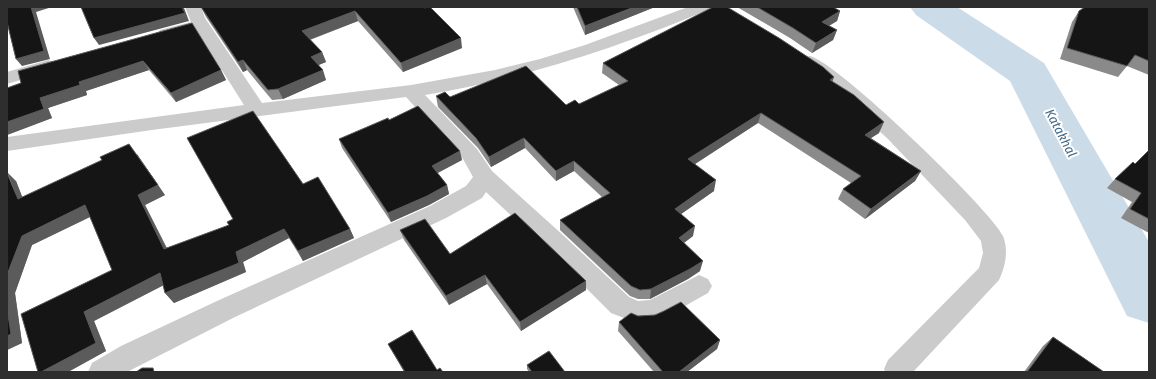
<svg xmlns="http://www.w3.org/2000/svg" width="1156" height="379" font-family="'Fira Sans',sans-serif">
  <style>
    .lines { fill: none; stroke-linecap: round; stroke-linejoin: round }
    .river { fill: #cbdbe8; fill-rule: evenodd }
    .minor { fill: #cbcbcb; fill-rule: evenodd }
    .wall { fill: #8a8a8a }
    .shaded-wall { fill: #5b5b5b }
    .building { fill: #151515; stroke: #5b5b5b }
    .labels { text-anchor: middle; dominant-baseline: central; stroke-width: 4; stroke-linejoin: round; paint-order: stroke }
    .water-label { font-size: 13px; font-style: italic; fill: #446987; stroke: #fff }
  </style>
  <rect width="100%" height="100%" fill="#fff"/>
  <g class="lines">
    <path class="river" d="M910 7H957L1044 63 1149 242V323L1127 316 1010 81 916 15Z"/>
    <path class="minor" d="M185 7H201L205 18 262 103 411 85 495 70 540 59 585 45 688 7H710L708 10C616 48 523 79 425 95L477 149 492 171 564 236 629 297 638 301 650 300 699 275 708 279 712 286 708 293 662 319 653 322 637 323 611 313 548 250 486 192 482 198 446 218 235 317 127 372H88L92 363 121 346 217 301 430 206 466 186 473 177 463 159 406 97 152 130 7 151V137L244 105 197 31 166 39 160 38 157 34 160 30 191 22Z
      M810 56C837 62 990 209 1003 236 1009 251 1005 267 999 280L913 372H885L884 369 888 360 979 268 983 253 981 241 965 220 887 138 801 61 804 57Z
      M48 60 54 62 57 66 54 70 7 84V72Z"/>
  </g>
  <path class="wall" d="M201 7H423L462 48 403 72 358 21 310 40 322 52 326 62 318 65 326 80 283 99 272 100 247 70 243 72 206 17Z
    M573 7H655L585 35Z
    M711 7H727L834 77 832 82 879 133 871 138 921 171 915 181 865 219 838 199 843 189 851 183 758 123 694 164 714 191 681 214 693 236 684 243 700 271 688 279 650 299H638L630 296 560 230V220L602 197 574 171 556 181 525 148 491 167 478 148 438 107 436 96 566 105 579 104 619 85 602 73 603 63 711 8Z
    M737 7H833L840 11 837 21 829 26 837 30 833 40 812 53 790 38Z
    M1079 7H1149V75L1127 66 1118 77 1060 59 1072 22 1079 11 1083 9Z
    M192 23 221 70 226 80 176 102 149 70 86 91 87 95 48 108 52 118 7 135V88Z
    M389 120 462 160 437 173 447 185 449 194 429 205 391 222 342 148 339 139Z
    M1149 150V233L1121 218 1132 202 1107 188 1115 179 1135 164Z
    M16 181 22 197 165 195 145 205 167 248 229 225 303 184 350 229 354 238 303 261 289 238 243 262 246 272 174 303 165 293 163 285 94 321 106 351 68 372 112 270 90 217 32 245 15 293 22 343 7 350Z
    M400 230 450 254 586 290 521 331 487 284 449 305 404 240Z
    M638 316 720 340 717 349 687 372H654L618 331 619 322Z
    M1053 337 1104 372H1024L1043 346Z
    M388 344 437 370 443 372H404Z
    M527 365 565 372H529L527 369Z"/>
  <path class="shaded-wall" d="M31 7H52L36 12 50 59 22 66 16 59Z
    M182 7H183L184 8 189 21 99 45 94 38Z
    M634 7H655L585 35V26Z
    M355 11 358 21 306 41 302 31Z
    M840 11 837 21 818 32 822 22Z
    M837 30 833 40 812 53 816 43Z
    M461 38 462 48 403 72 401 63Z
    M322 52 326 62 314 67 311 57Z
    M243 60 247 70 243 72 238 62Z
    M143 61 149 70 86 91 87 95 48 108 52 118 7 135V122L40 98 79 82Z
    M221 70 226 80 176 102 171 93Z
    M323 70 326 80 283 99 278 89Z
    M834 77 830 87V80Z
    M761 113 758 123 686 170 688 159Z
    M884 122 879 133 860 145 865 135Z
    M524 138 525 148 491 167 489 157Z
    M460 151 462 160 434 175 432 166Z
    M137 154 165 195 145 205 172 259 164 249 138 195Z
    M574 161V171L556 181V171Z
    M921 171 915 181 865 219 871 209Z
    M7 172 16 181 27 209 18 199Z
    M716 180 714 191 674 219 675 209Z
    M447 185 449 194 429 205 391 222 388 213Z
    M85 205 94 215 32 245 15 293 22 343 7 350V275L22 236Z
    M695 226 693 236 677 248 679 238Z
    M284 229 289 238 243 262 246 272 174 303 165 293 236 252Z
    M350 229 354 238 303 261 298 251Z
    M703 261 700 271 688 279 650 299 651 289Z
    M160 273 168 283 94 321 106 351 68 372H41L84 312Z
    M485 275 487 284 449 305 446 296Z
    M586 281V290L521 331 520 322Z
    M720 340 717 349 687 372H679Z"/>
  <path class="building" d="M7 7H31L44 51 16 59 7 22Z
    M81 7H182L185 13 94 38Z
    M201 7H423L425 8 427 7H430L461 38 401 63 355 11 302 31 322 52 311 57 323 70 278 89 268 90 243 60 238 62Z
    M577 7H634L585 26Z
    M713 7H727L779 38 823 67 834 77 830 80 854 95 884 122 865 135 921 171 871 209 843 189 861 176 761 113 688 159 716 180 675 209 695 226 679 238 703 261 690 269 651 289 640 290 631 286 560 220 610 193 574 161 556 171 524 138 489 157 476 138 436 96 445 92 450 97 526 66 566 105 575 100 579 104 628 81 603 63Z
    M757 7H833L840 11 822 22 837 30 816 43 793 28Z
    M1085 7H1149V61L1135 55 1127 66 1067 48 1079 11Z
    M192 23 221 70 171 93 143 61 79 82 80 85 40 98 44 109 7 122V88L21 83 18 71Z
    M418 106 460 151 432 166 447 185 427 196 388 213 339 139 388 118 389 120Z
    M253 111 303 184 318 177 350 229 298 251 284 229 236 252 239 263 165 293 160 273 84 312 96 343 41 372H38L21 314 112 270 85 205 22 236 7 275V173L18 199 102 160 100 157 129 144 158 185 138 195 164 249 229 225 227 222 233 219 187 138Z
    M1149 150V219L1130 209 1141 193 1115 179 1133 162 1135 164Z
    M515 213 586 281 520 322 485 275 446 296 400 230 425 219 450 254Z
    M681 302 720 340 679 372H663L619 322 631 313 638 316 655 315 664 311Z
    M7 308 11 334 7 336Z
    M412 330 437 370 440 368 443 372H405L388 344Z
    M1053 337 1104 372H1027Z
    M549 351 565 372H532L527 365Z
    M142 368H153L154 372H136Z"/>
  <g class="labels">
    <g class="water-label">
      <text transform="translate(1061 133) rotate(62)">Katakhal</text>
    </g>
  </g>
  <rect width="1156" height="379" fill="none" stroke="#2e2e2e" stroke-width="16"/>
</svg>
